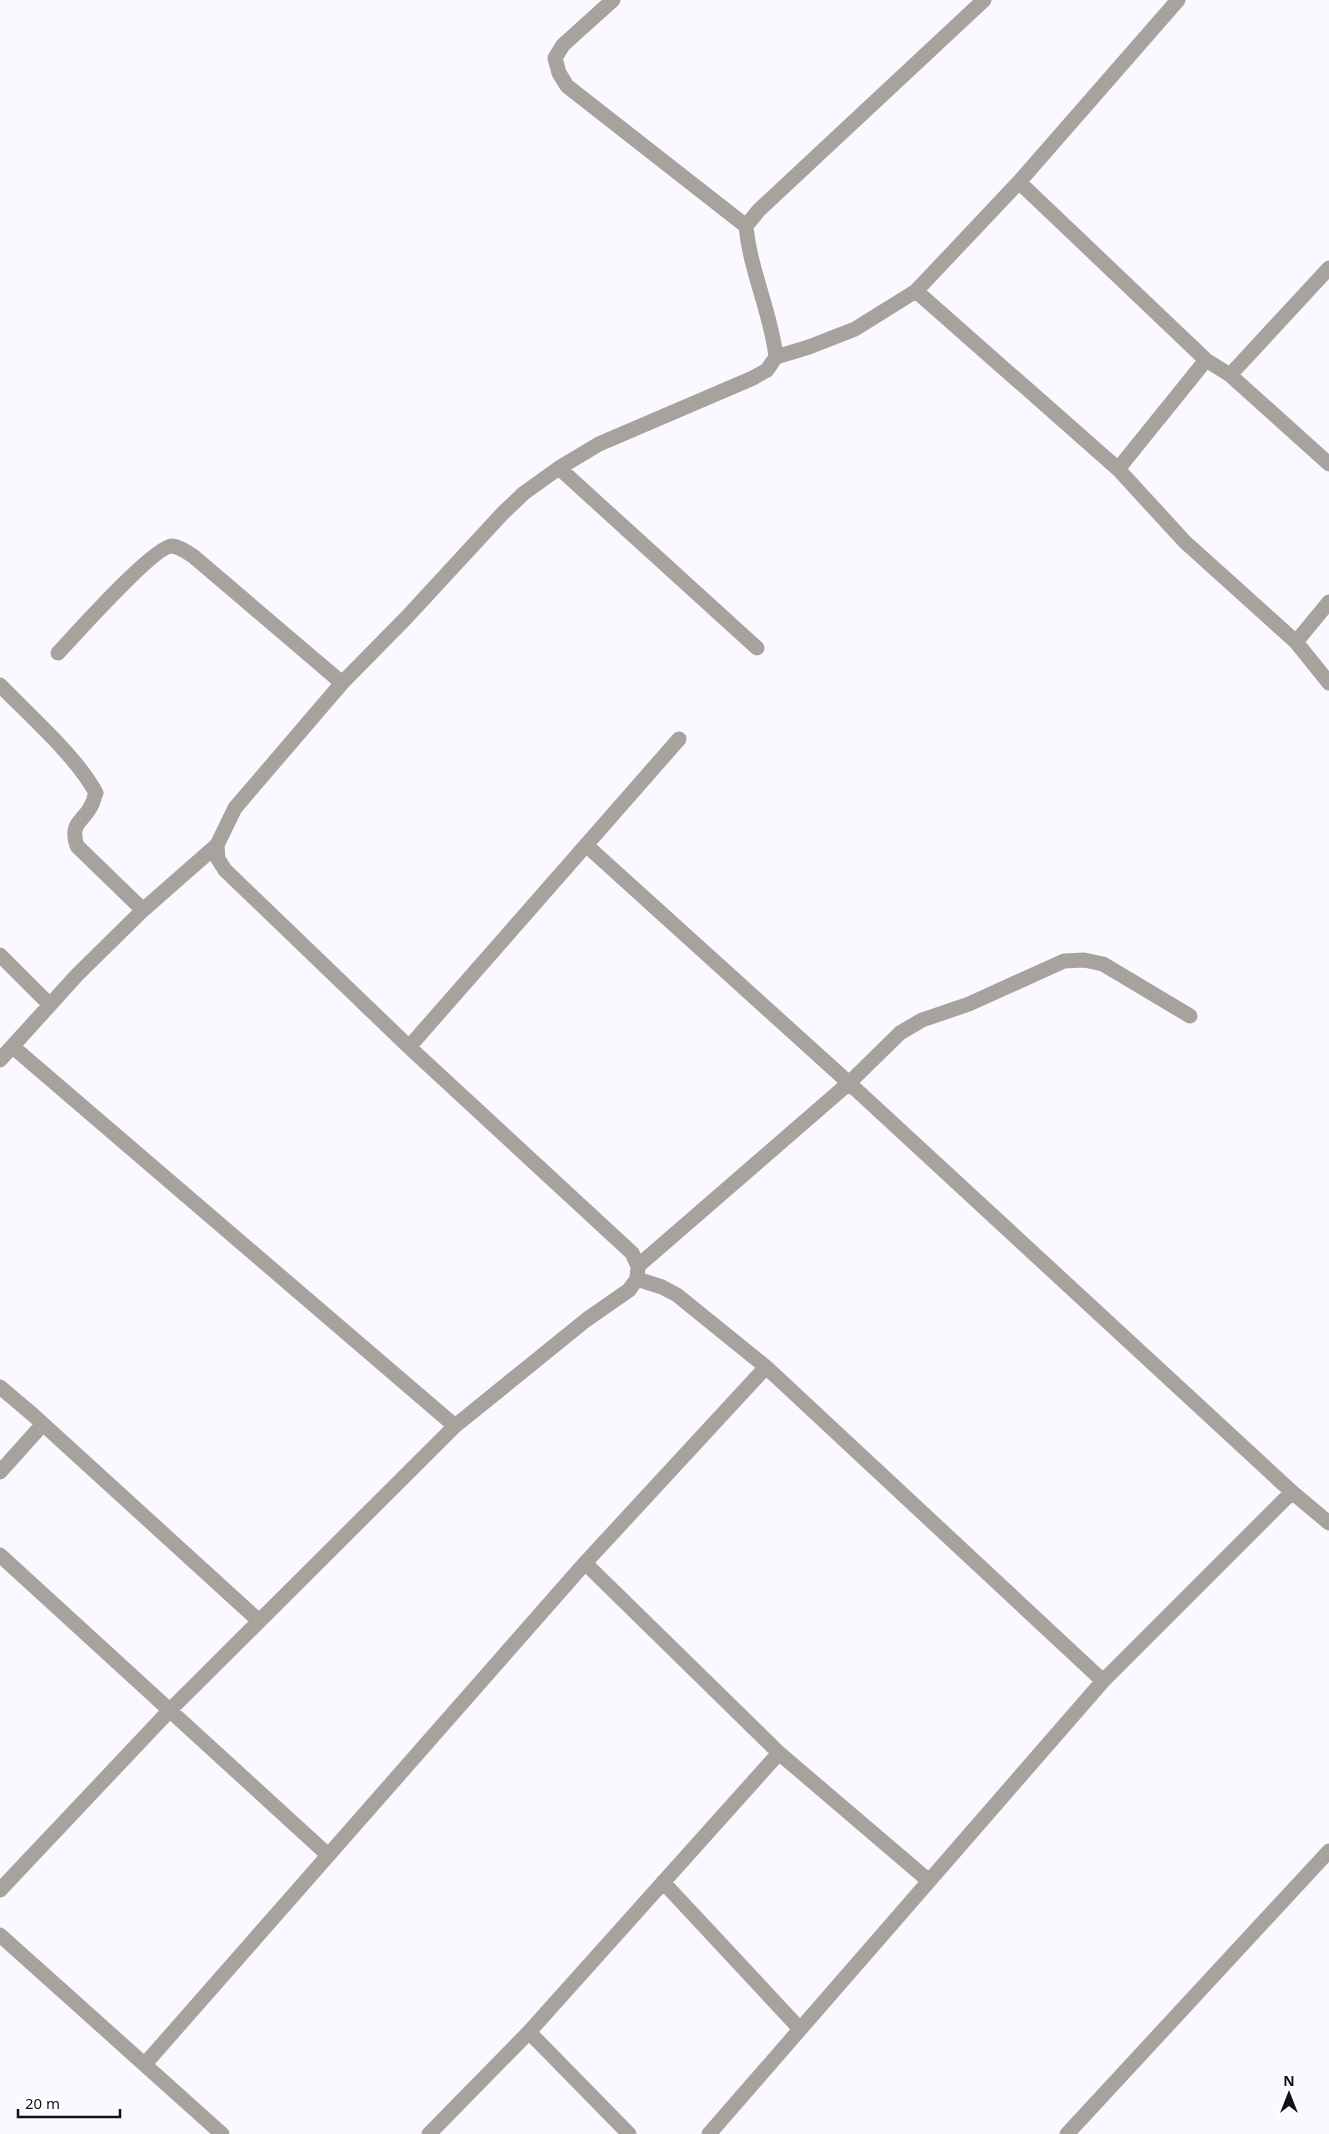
<svg xmlns="http://www.w3.org/2000/svg" width="1329" height="2134" font-family="'Noto Sans',sans-serif">
  <style>
    .lines { fill: none; stroke-linecap: round; stroke-linejoin: round }
    .street { stroke: #a8a29e; stroke-width: 15 }
  </style>
  <rect width="100%" height="100%" fill="#faf9ff"/>
  <g class="lines">
    <path class="street" d="M613 0 563 45 555 58 559 73 567 86 746 226
      M1019 182 1206 360 1230 375 1329 464
      M916 291 1118 469 1185 542 1296 642 1329 683
      M776 357C771 312 750 271 746 226L759 210 984 0
      M1230 375 1329 268
      M559 468 757 648
      M1118 469 1206 360
      M1296 642 1329 602
      M58 653C75 635 154 546 172 546 180 547 187 552 193 556L342 683
      M0 685C29 715 77 757 96 793 94 796 94 801 92 804 84 822 69 822 77 846L143 910
      M586 845 849 1083 1292 1492
      M0 955 50 1005
      M13 1047 455 1426
      M409 1047 679 739
      M0 1060 77 975 143 910 217 845
      M638 1266 849 1083 900 1033 922 1020 969 1004 1064 961 1084 960 1103 964 1190 1016
      M637 1279 662 1287 677 1295 766 1367 1103 1681 1292 1492 1329 1523
      M0 1387 32 1414 259 1621
      M0 1472 43 1424
      M0 1555 328 1855
      M585 1563 779 1753 929 1881
      M663 1882 800 2029
      M0 1890 170 1710 455 1426 586 1320 629 1290 637 1279 638 1266 632 1253 409 1047 225 870 218 859 217 845 235 808 342 683 406 618 503 513 524 493 559 468 599 444 753 378 767 370 776 357 809 347 855 329 916 291 1019 182 1178 0
      M0 1935 222 2134
      M529 2032 779 1753
      M145 2064 585 1563 766 1367
      M429 2134 529 2032 629 2134
      M709 2134 1103 1681
      M1067 2134 1329 1851"/>
  </g>
  <g transform="translate(1289 2094)" stroke="#ffffff" stroke-width="4" paint-order="stroke">
  <path d="M0-4L9 19L0 12L-9 19Z" fill="#121116"/>
  <text y="-8" font-size="14" font-weight="bold" text-anchor="middle" fill="#121116">N</text>
  </g>
  <path d="M18 2109v8h102v-8" fill="none" stroke="#121116" stroke-width="2.5"/>
  <text x="25" y="2109" font-size="15" fill="#121116" stroke="#ffffff" stroke-width="4" paint-order="stroke">20 m</text>
</svg>
